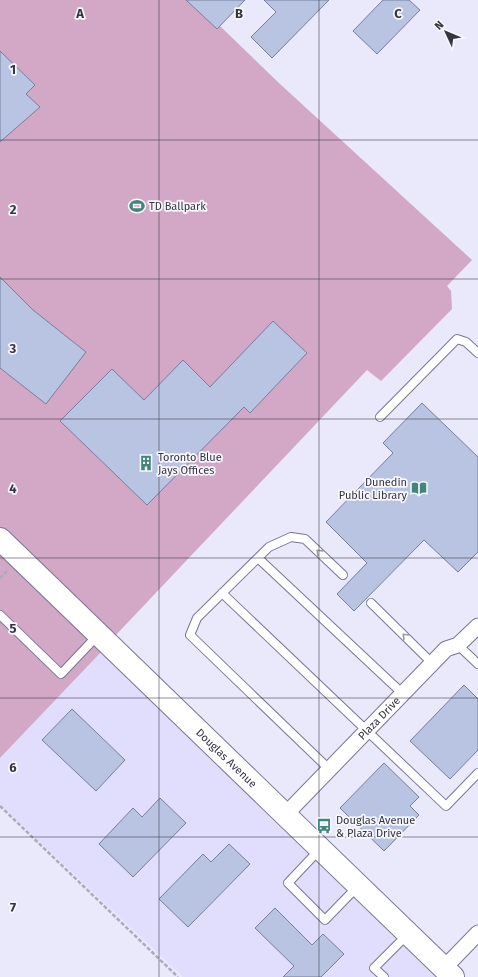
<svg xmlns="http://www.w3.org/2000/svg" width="478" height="977" font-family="'Fira Sans',sans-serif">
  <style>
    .built { fill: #e1ddfd }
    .green { fill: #d2a8c6 }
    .building { fill: #b9c4e3; stroke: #757f9b }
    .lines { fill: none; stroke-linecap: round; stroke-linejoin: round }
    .lane-casing { stroke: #7a7693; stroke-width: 10 }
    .street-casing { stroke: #7a7693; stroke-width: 17 }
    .secondary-casing { stroke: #7a7693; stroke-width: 24 }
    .path { stroke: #acaabb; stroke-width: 2.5; stroke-dasharray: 4 2; stroke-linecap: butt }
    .lane { stroke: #fff; stroke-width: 8 }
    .street { stroke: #fff; stroke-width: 15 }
    .secondary { stroke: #fff; stroke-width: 22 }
    .oneway { stroke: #9a9aa0 }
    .grid { fill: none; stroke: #363441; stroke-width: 1; stroke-opacity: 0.55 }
    .labels { text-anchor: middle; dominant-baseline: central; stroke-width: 3.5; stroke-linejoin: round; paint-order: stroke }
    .poi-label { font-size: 11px; fill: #363441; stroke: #f7f7fd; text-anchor: start }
    .street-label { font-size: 11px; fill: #363441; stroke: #f7f7fd }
    .grid-label { font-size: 13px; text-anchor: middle; font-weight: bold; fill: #363441; stroke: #f7f7fd; stroke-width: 3.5; stroke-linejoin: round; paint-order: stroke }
  </style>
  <rect width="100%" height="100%" fill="#eae8fb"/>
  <path class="built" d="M103 650 442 977H183L0 804V758Z"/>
  <path class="green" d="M0 0H193L280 84 472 260 447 286 451 291 452 309 381 381 367 370 114 637 0 527Z
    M0 551 103 650 0 758Z"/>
  <path class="building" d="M186 0H245L217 29Z
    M264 0H329L272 58 251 37 276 12Z
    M383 0H409L420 10 377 54 353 31Z
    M0 51 35 85 26 94 40 107 0 142Z
    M0 277 33 310 86 352 46 404 0 368Z
    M273 321 307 353 250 413 244 407 147 505 60 421 112 369 144 400 183 360 210 387Z
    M422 403 478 457V552L458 572 424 540 354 611 337 594 367 563 326 522 393 453 383 443Z
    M464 685 478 699V750L450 779 410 741Z
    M72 709 125 760 96 791 42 740Z
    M384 763 419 797 410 806 419 815 384 851 340 808Z
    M160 798 186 823 133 877 99 844 133 808 142 817Z
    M229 844 250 864 188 927 159 899 203 854 211 862Z
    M275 908 312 945 323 934 344 954 321 977H283L294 966 255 928Z"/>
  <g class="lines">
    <g class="lane-casing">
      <path id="lane" d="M380 417 457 339 466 342 478 353
        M258 558 403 694
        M222 593 446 806 478 773
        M371 603 432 663
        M0 615 61 674 98 635
        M458 645 478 664
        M328 768 190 635 197 618 269 547 291 537 305 539 343 575
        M320 849 288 883 325 920 358 886
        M384 977 374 968 408 934"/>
    </g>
    <g class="street-casing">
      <g id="street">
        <path id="s1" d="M285 815 446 649 458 645 478 626"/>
        <path d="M444 968 478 933"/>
      </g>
    </g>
    <g class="secondary-casing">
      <g id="secondary">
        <path id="s2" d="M0 539 453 977"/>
      </g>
    </g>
    <path class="path" d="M0 578 7 571
      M0 806 178 977"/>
    <use href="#lane" class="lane"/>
    <use href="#street" class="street"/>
    <use href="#secondary" class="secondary"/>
  </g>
  <defs><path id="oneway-chevron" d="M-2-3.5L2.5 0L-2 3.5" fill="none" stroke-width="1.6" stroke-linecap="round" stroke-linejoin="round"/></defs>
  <g class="oneway">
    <use href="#oneway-chevron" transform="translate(319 552) rotate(-136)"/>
    <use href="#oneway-chevron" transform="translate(405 636) rotate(-135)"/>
  </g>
  <path class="grid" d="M159 0V977M319 0V977M0 140H478M0 279H478M0 419H478M0 558H478M0 698H478M0 837H478"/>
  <defs>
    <g id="stadium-bare" transform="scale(1.2)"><path d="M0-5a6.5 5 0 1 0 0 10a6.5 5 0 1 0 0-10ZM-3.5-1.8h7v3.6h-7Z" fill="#428679" stroke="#f7f7fd" stroke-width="2.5" paint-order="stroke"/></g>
    <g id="building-bare" transform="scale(1.2)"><path d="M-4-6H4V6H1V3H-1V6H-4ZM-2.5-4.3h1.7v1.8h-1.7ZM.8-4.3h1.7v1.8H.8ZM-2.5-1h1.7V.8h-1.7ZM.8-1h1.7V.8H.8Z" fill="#428679" stroke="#f7f7fd" stroke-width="2.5" paint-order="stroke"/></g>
    <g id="library-bare" transform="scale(1.2)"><path d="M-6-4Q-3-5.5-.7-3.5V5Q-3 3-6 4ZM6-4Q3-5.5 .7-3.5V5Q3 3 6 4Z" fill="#428679" stroke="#f7f7fd" stroke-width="2.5" paint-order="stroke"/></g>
    <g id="bus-bare" transform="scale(1.2)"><path d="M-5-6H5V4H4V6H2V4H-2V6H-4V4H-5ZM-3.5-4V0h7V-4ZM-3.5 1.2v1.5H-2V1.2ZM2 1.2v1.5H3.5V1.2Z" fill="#428679" stroke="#f7f7fd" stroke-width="2.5" paint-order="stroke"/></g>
  </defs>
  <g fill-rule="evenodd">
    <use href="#stadium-bare" x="137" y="206"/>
    <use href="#building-bare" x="146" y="463"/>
    <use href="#library-bare" x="419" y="488"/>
    <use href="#bus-bare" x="324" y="826"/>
  </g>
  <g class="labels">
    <g class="poi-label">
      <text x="149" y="206">TD Ballpark</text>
      <text x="158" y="457">Toronto Blue<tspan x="158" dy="13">Jays Offices</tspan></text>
      <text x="407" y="482" text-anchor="end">Dunedin<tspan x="407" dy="13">Public Library</tspan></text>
      <text x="336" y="820">Douglas Avenue<tspan x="336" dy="13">&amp; Plaza Drive</tspan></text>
    </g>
    <g class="street-label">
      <text stroke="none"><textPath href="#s1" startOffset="135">Plaza Drive</textPath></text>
      <text stroke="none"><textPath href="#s2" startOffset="315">Douglas Avenue</textPath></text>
    </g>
  </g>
  <g class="grid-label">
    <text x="80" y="18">A</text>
    <text x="239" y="18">B</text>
    <text x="398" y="18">C</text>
    <text x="13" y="74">1</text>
    <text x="13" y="214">2</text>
    <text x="13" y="353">3</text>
    <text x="13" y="493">4</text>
    <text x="13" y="633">5</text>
    <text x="13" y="772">6</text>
    <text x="13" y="912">7</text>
  </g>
  <g transform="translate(446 32) rotate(314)" stroke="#f7f7fd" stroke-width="3" paint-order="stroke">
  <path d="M0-3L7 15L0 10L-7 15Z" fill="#363441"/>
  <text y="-6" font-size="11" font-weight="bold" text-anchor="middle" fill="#363441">N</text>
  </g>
</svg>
